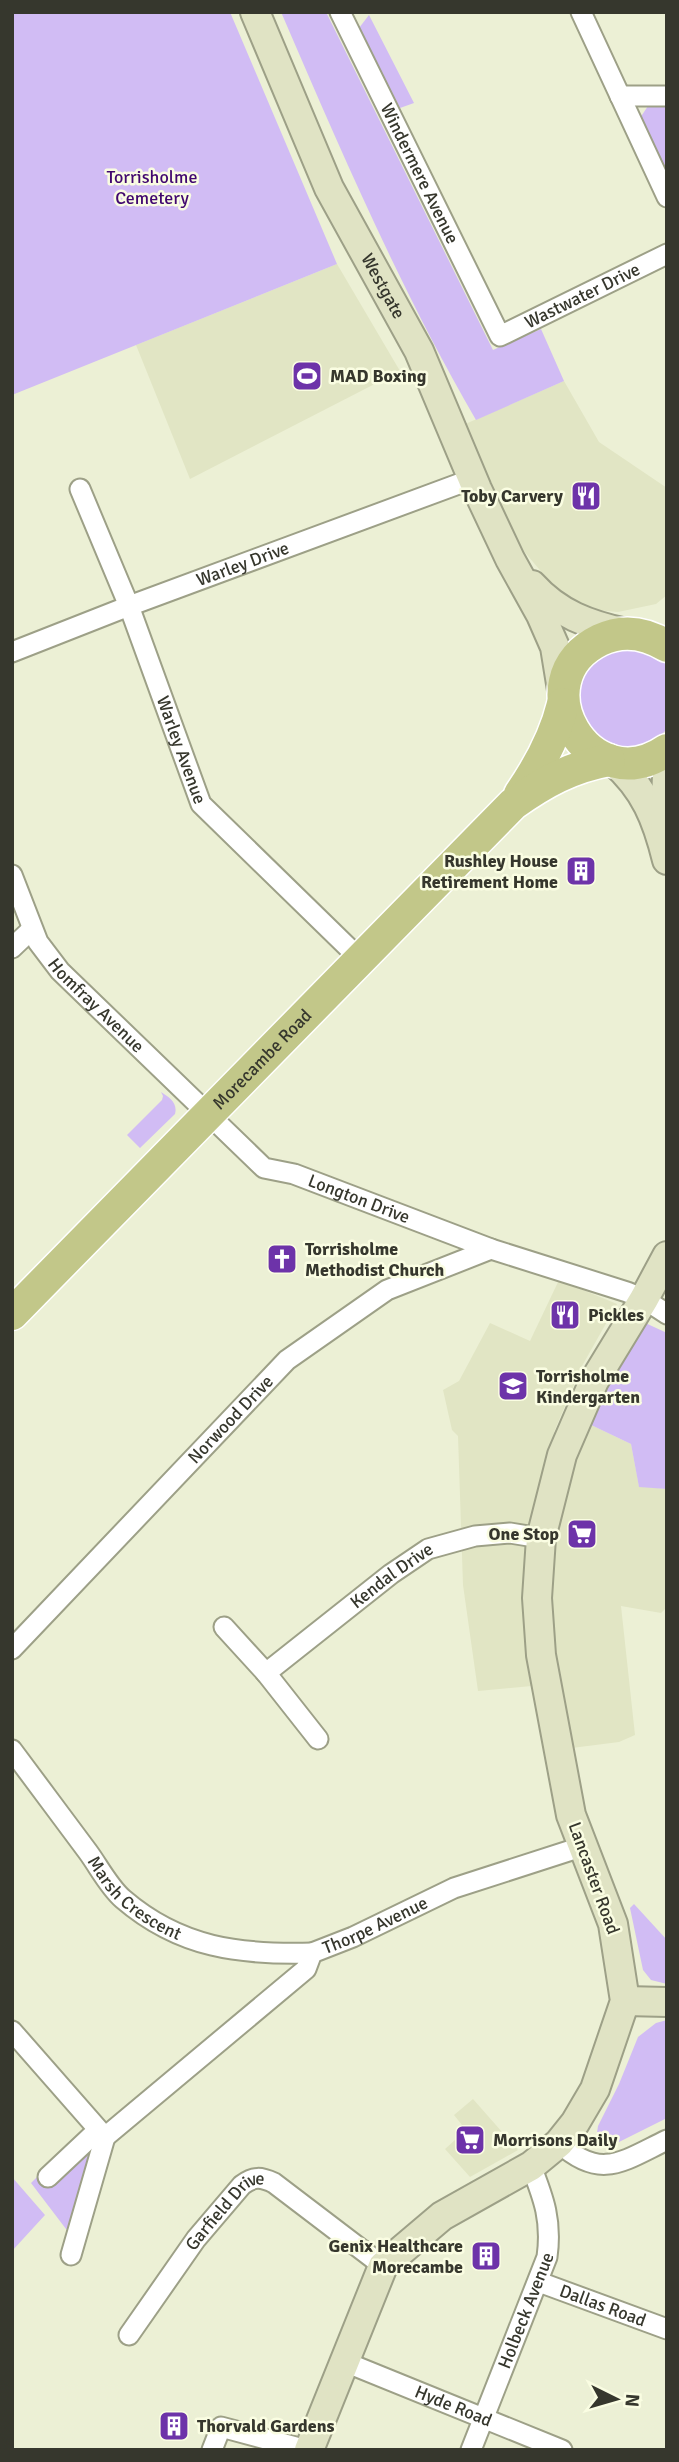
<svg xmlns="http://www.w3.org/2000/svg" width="679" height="2462" font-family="Signika,sans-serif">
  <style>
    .built { fill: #e1e5c4 }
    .green { fill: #d1bcf4 }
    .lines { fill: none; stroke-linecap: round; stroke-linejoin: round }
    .street-casing { stroke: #9da087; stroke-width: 23 }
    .secondary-casing { stroke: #9da087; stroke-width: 32 }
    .primary-casing { stroke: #fff; stroke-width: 35 }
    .street { stroke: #fff; stroke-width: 19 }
    .secondary { stroke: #e0e3c4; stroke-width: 28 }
    .primary { stroke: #c2c789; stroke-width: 32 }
    .labels { text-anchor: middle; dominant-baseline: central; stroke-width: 5; stroke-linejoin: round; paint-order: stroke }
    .street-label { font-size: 18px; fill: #36372d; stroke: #fafde2 }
    .park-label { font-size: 18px; fill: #41076f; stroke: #fafde2 }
    .poi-label { font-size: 18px; font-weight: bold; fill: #36372d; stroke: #fafde2; text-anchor: start }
  </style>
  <rect width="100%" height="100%" fill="#ecf0d5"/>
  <path class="built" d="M337 264 400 371 190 479 136 345Z
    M564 381 599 442 667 488V595L656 604 618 612 595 610 576 602 556 589 522 549 463 425Z
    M559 1280 617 1304 582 1366 554 1432 589 1424 631 1444 639 1486 667 1489V1607L661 1613 621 1606 635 1735 619 1742 556 1750 542 1685 478 1691 463 1585 458 1436 452 1430 443 1390 459 1381 490 1323 530 1341Z
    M473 2099 518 2150 470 2177 445 2149 466 2130 454 2115Z"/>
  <path class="green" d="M12 12H230L337 264 12 395Z
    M281 12H326L493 350 541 329 564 381 476 420C400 289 341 151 281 12Z
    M369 15 414 103 400 108 359 28Z
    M667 103V177L640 118 648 106Z
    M627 646 653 653 667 665V729L658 738 645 745 631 748 617 747 592 734 576 698 583 672 601 653Z
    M161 1092C169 1097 178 1103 175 1114L140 1148 127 1135 162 1100 163 1096Z
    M641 1321 667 1333V1489L639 1487 631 1444 589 1424Z
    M634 1904 667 1940V1984L651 1980 643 1970 630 1908Z
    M667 2020V2118L611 2146 606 2145 597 2133 598 2126 619 2084 638 2037 656 2023Z
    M94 2145 69 2229H66L31 2183 37 2177 47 2188 80 2152Z
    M12 2177 45 2215 12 2251Z"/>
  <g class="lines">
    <g class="street-casing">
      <g id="street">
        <path id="s1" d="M340 12 500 336 667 254"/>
        <path d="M581 12 667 197"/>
        <path d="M620 96H667"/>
        <path id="s2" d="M80 489 129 606 201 804 360 959"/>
        <path id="s3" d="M12 652 129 606 472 479"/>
        <path id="s4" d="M12 875 38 942 60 971 264 1168 294 1174 491 1249 627 1292 644 1299 667 1314"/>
        <path d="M12 948 32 929"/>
        <path d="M224 1627 266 1673 318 1739"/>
        <path id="s5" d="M12 1649 287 1360 387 1290 491 1249"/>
        <path id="s6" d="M266 1673 391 1574 428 1549 475 1536 510 1533 541 1538"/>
        <path id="s7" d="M12 1750C37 1784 63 1818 88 1852 99 1867 109 1887 123 1899 180 1948 240 1955 312 1953"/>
        <path d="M12 2031 105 2137"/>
        <path id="s8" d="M105 2137 306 1969 312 1953 353 1937 454 1888 581 1847"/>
        <path d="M559 2143C601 2181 623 2161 667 2140"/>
        <path d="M48 2177 98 2130"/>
        <path d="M71 2255 105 2137"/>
        <path id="s9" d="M539 2282 667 2329"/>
        <path id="s10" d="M129 2335 196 2239 242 2185C254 2176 261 2177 274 2183L383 2266"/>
        <path id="s11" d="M345 2362 562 2450"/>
        <path d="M212 2450 221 2427 307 2450"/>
        <path id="s12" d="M471 2450 547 2257C552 2221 544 2199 531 2166"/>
      </g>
    </g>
    <g class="secondary-casing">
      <g id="secondary">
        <path id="s13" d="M255 12 329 188 419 351 477 489 510 559 541 615 555 647 563 696"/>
        <path d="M532 585C558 614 589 625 626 633"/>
        <path d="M613 761C645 789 657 819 667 860"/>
        <path d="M665 831 667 774"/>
        <path d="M625 2001 667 2002"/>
        <path d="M309 2450 383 2266 442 2216 531 2166 559 2143 575 2123 595 2089 625 2001 613 1924 571 1815 541 1655 537 1598 541 1538 562 1455 594 1381 644 1299 667 1256"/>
      </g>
    </g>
    <g class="primary-casing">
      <g id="primary">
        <path d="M667 646C646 633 623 629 600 640 518 680 589 804 667 750"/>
        <path d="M520 794C540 765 555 737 563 704"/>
        <path id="s14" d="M12 1314 513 804C544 782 571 767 609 760"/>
      </g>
    </g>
    <use href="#street" class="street"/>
    <use href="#secondary" class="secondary"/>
    <use href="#primary" class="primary"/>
  </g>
  <defs>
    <g id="stadium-square" transform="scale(1.575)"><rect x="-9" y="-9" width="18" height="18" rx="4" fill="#6d33a9" stroke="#fafde2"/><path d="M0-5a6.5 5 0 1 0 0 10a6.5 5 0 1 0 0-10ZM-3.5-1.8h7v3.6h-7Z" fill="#fff"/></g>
    <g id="restaurant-square" transform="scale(1.575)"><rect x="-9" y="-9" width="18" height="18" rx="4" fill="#6d33a9" stroke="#fafde2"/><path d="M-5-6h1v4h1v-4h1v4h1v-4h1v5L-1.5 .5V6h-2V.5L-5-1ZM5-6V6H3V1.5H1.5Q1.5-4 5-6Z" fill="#fff"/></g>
    <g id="building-square" transform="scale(1.575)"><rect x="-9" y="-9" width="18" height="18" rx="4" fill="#6d33a9" stroke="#fafde2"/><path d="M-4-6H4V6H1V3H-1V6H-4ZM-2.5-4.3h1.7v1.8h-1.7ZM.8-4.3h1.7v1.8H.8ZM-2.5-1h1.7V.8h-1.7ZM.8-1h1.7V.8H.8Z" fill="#fff"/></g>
    <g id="church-square" transform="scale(1.575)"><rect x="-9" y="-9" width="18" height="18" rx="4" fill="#6d33a9" stroke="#fafde2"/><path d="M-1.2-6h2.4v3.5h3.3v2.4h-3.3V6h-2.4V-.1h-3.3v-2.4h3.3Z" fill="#fff"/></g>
    <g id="school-square" transform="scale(1.575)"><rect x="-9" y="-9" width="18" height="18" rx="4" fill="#6d33a9" stroke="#fafde2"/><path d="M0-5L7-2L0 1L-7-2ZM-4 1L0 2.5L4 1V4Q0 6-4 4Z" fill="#fff"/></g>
    <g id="supermarket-square" transform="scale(1.575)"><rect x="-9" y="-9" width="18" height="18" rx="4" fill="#6d33a9" stroke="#fafde2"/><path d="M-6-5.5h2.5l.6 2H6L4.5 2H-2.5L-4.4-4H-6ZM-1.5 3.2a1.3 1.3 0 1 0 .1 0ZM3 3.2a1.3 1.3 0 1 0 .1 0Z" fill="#fff"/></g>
  </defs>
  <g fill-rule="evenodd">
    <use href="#stadium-square" x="307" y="376"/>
    <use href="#restaurant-square" x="586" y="496"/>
    <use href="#building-square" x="581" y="871"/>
    <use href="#church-square" x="282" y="1259"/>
    <use href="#restaurant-square" x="565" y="1315"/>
    <use href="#school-square" x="513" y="1386"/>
    <use href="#supermarket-square" x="582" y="1534"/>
    <use href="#supermarket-square" x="470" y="2140"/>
    <use href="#building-square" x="486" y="2256"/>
    <use href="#building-square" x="174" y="2426"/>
  </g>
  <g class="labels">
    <g class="street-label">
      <text stroke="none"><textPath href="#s1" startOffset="180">Windermere Avenue</textPath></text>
      <text stroke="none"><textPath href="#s13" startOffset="303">Westgate</textPath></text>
      <text stroke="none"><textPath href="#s1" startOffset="453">Wastwater Drive</textPath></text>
      <text stroke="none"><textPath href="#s3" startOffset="247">Warley Drive</textPath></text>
      <text stroke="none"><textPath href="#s2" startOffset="280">Warley Avenue</textPath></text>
      <text stroke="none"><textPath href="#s4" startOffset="158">Homfray Avenue</textPath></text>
      <text stroke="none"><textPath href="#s14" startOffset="357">Morecambe Road</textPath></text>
      <text stroke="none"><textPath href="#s4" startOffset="492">Longton Drive</textPath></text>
      <text stroke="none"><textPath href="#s5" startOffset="317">Norwood Drive</textPath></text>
      <text stroke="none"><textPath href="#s6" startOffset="159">Kendal Drive</textPath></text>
      <text transform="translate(594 1878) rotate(70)">Lancaster Road</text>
      <text stroke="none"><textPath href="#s7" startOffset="194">Marsh Crescent</textPath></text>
      <text stroke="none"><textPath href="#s8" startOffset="348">Thorpe Avenue</textPath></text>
      <text stroke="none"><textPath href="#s10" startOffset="159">Garfield Drive</textPath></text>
      <text stroke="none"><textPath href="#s9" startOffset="68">Dallas Road</textPath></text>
      <text stroke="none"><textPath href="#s12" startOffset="150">Holbeck Avenue</textPath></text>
      <text stroke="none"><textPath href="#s11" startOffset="117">Hyde Road</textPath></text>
    </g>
    <g class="park-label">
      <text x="152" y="177">Torrisholme<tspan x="152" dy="21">Cemetery</tspan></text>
    </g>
    <g class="poi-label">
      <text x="330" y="376">MAD Boxing</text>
      <text x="563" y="496" text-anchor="end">Toby Carvery</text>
      <text x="558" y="861" text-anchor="end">Rushley House<tspan x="558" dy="21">Retirement Home</tspan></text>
      <text x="305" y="1249">Torrisholme<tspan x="305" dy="21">Methodist Church</tspan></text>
      <text x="588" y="1315">Pickles</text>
      <text x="536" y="1376">Torrisholme<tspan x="536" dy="21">Kindergarten</tspan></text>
      <text x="559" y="1534" text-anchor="end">One Stop</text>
      <text x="493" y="2140">Morrisons Daily</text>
      <text x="463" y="2246" text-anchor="end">Genix Healthcare<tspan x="463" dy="21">Morecambe</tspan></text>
      <text x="197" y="2426">Thorvald Gardens</text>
    </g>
  </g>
  <rect width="679" height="2462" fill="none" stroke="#36372d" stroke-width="28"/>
  <g transform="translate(616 2399) rotate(95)" stroke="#fafde2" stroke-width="5" paint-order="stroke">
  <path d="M0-5L12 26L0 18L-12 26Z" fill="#36372d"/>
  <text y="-10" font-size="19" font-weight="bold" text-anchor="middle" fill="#36372d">N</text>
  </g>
</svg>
